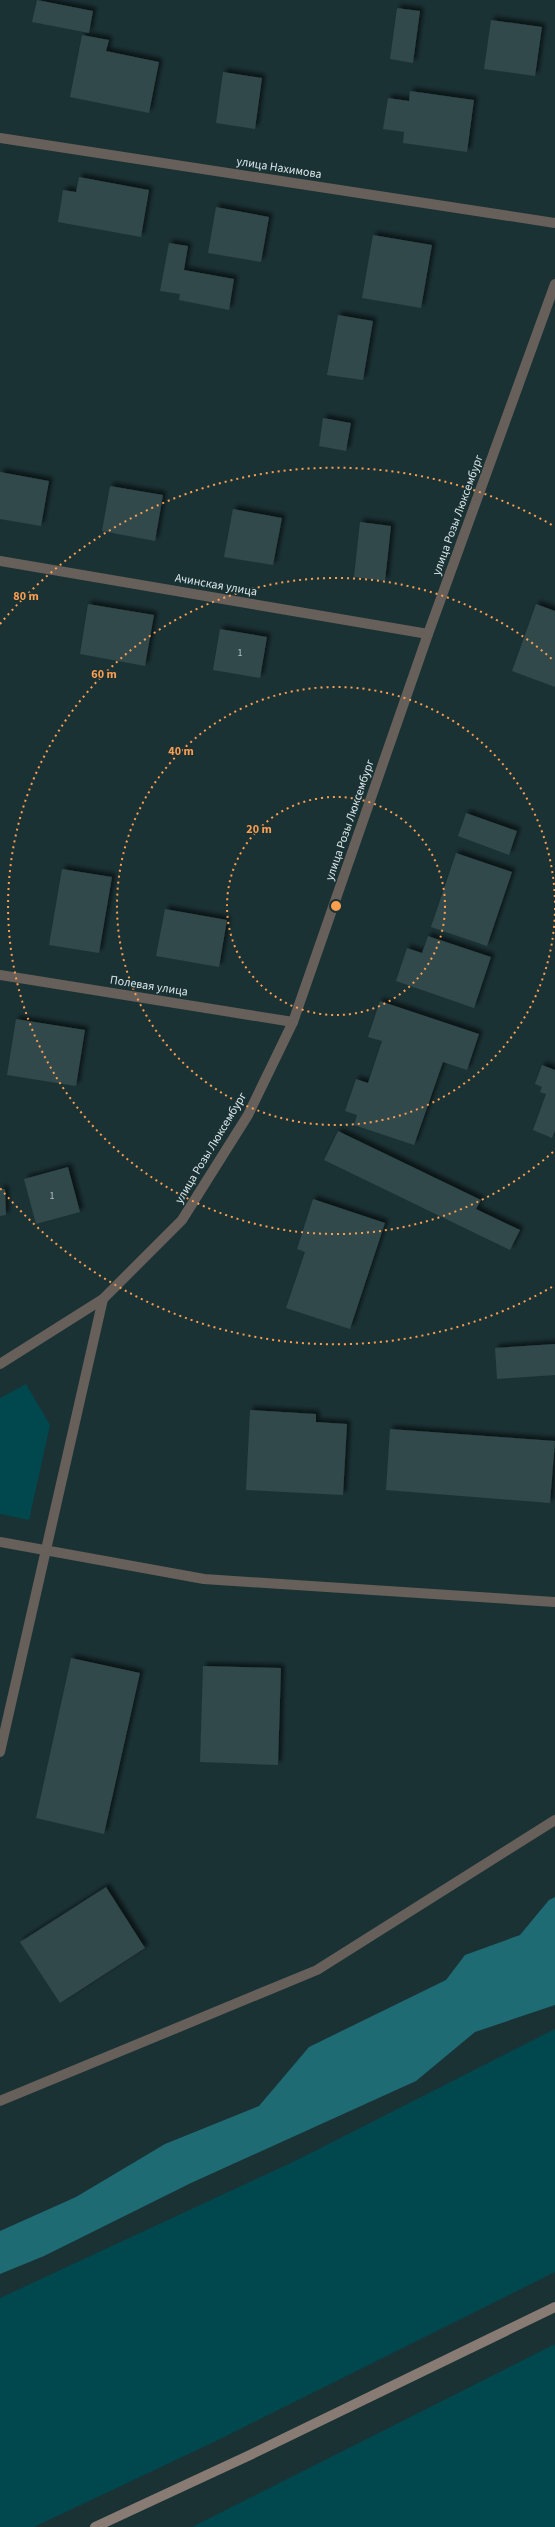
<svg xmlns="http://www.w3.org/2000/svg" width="555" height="2527" font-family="'Source Sans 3',sans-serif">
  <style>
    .green { fill: #01474e }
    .water { fill: #1e6b74 }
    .building { fill: #31484b; filter: url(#shadow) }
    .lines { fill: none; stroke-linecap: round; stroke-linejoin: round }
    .minor { stroke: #67605a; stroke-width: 10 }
    .tertiary { stroke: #67605a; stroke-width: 10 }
    .secondary { stroke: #877b73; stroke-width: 10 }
    .ring { fill: none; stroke: #fb9e50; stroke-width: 2; stroke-dasharray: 2 4 }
    .labels { text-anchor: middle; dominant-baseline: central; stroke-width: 3; stroke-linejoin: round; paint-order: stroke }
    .number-label { font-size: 10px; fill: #b0c0c2 }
    .street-label { font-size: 12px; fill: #dbe8ea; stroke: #1b3235 }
    .centre { fill: #fb9e50; stroke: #1b3235; stroke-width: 2 }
    .ring-label { font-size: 12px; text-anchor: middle; font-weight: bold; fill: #fb9e50; stroke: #1b3235; stroke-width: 3; stroke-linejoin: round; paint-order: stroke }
  </style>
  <defs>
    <filter id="shadow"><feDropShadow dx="3.5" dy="-3.5" stdDeviation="2" flood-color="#0009"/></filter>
  </defs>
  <rect width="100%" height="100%" fill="#1b3235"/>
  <path class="green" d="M26 1384 50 1425 29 1520 0 1514V1398Z
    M555 2029V2272L214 2442 34 2527H0V2298L299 2159Z
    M555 2344V2527H192Z"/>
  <path class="water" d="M555 1897V2005L475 2032 416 2081 191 2183 44 2256 0 2274V2231L76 2197 165 2144 259 2106 309 2047 446 1980 465 1955 520 1935 549 1900Z"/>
  <path class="building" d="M37 0 93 11 89 33 32 22Z
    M397 8 420 11 413 63 390 59Z
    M491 20 542 27 535 76 484 69Z
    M82 35 109 40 106 51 159 62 149 113 70 97Z
    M223 72 262 78 255 129 216 123Z
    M410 91 474 100 467 152 403 143 404 132 383 129 388 98 409 101Z
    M79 177 149 190 141 237 58 222 63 190 76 192Z
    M216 207 269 217 261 262 208 253Z
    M373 235 432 245 421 308 362 298Z
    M169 243 188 246 184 270 234 279 229 310 179 300 180 294 160 291Z
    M338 315 373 321 363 380 327 375Z
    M323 418 351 423 346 451 319 446Z
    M0 472 49 481 41 526 0 519Z
    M110 486 163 495 155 541 102 531Z
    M233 509 282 518 273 565 224 557Z
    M360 522 391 526 385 581 354 577Z
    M88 604 154 615 145 666 80 654Z
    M536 604 555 611V687L512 671Z
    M220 629 267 637 260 678 213 670Z
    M466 813 517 831 509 855 458 836Z
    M456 853 512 872 487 946 431 927Z
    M62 869 112 877 99 953 49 945Z
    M165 909 227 920 219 967 156 956Z
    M428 936 491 957 474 1008 396 981 407 948 422 953Z
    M380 1001 479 1034 467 1070 443 1062 414 1145 354 1125 357 1115 345 1111 356 1079 368 1083 382 1041 368 1037Z
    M16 1019 85 1030 76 1086 7 1075Z
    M542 1065 555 1070V1131L552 1138 533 1130 546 1094 540 1092 542 1087 535 1084Z
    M338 1131 481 1200 476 1209 520 1230 510 1250 324 1160Z
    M68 1167 80 1212 36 1224 24 1179Z
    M0 1189H5L6 1215 0 1216Z
    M313 1199 385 1223 350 1329 286 1308 305 1252 297 1249Z
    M555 1344V1375L497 1379 495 1348Z
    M250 1410 316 1414V1422L347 1424 343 1495 246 1490Z
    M390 1429 555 1441 550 1503 386 1490Z
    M71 1658 140 1673 104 1834 36 1818Z
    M203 1666 281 1668 278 1765 200 1762Z
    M106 1887 145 1948 60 2003 20 1942Z"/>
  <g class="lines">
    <path class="minor" d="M0 138 555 223
      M0 561 428 634
      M0 975 293 1022
      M0 1542 204 1579 555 1602
      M0 1752 103 1299
      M0 2101 317 1970 555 1820"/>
    <path class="tertiary" d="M0 1364 103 1299 182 1220 248 1115 293 1022 428 634 555 284"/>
    <path class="secondary" d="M95 2527 250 2455 555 2307"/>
  </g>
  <g class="ring">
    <circle cx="336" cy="906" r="109"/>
    <path d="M555 908A219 219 0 1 1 555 904"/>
    <path d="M553 1152A328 328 0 1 1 553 660"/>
    <path d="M552 1287A438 438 0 0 1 0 1188M0 624A438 438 0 0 1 552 525"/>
  </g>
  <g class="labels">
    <g class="number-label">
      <text x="240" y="653">1</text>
      <text x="52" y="1196">1</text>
    </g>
    <g class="street-label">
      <text transform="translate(279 168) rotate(9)">улица Нахимова</text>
      <text transform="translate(458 515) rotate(-70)">улица Розы Люксембург</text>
      <text transform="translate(216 585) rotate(10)">Ачинская улица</text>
      <text transform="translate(350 820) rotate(-71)">улица Розы Люксембург</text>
      <text transform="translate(149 986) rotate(9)">Полевая улица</text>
      <text transform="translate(211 1148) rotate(-59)">улица Розы Люксембург</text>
    </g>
  </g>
  <circle cx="336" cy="906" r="6" class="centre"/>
  <g class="ring-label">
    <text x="26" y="600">80 m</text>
    <text x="104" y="678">60 m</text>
    <text x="181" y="755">40 m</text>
    <text x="259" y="833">20 m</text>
  </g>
</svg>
